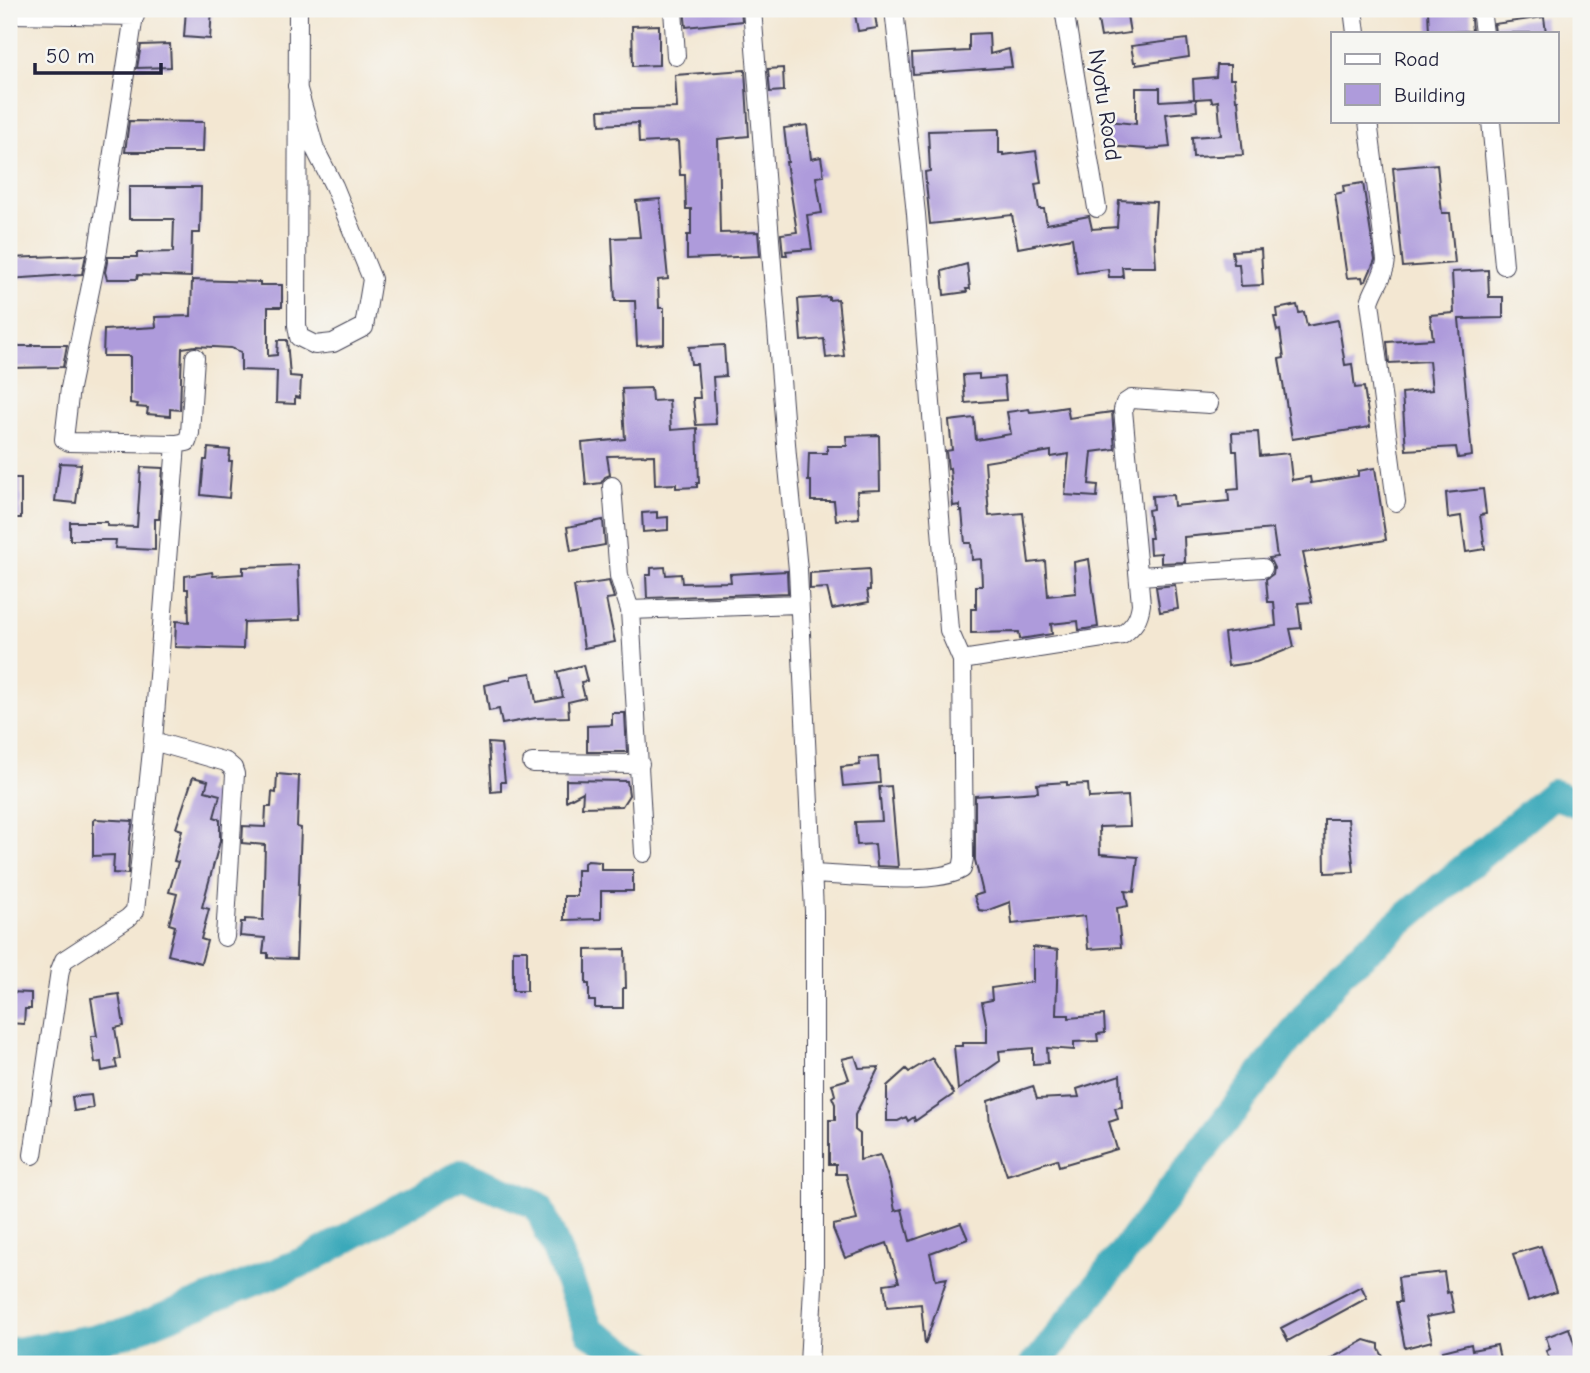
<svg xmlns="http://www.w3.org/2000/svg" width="1590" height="1373" font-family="'Comic Neue',sans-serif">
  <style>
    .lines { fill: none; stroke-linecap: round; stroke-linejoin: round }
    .river { stroke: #3ba9ba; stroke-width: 30 }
    .building { fill: #ae9bdb }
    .street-casing { stroke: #414052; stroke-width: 20 }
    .street { stroke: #fff; stroke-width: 18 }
    .labels { text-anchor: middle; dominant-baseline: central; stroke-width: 5; stroke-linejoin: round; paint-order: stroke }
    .street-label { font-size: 23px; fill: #22223b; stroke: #f6f6f2 }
  </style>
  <rect width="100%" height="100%" fill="#f6f6f2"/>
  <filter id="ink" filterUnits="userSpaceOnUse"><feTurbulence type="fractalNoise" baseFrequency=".0143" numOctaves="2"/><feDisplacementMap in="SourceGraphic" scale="14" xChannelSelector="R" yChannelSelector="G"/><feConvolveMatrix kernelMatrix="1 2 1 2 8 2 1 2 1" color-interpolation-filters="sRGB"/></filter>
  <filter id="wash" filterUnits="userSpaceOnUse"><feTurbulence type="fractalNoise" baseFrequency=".00686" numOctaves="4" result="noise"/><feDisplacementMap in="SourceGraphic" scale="28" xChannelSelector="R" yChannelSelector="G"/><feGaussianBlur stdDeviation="1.57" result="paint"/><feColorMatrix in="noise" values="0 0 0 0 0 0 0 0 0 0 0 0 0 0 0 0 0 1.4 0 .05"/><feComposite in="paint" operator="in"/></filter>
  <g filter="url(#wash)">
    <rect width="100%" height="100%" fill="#f3e7d2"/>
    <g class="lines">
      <path class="river" d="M9 1353 123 1334 308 1260 461 1174 538 1205 590 1332 644 1364
        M1034 1364 1039 1361 1341 972 1553 794 1581 804"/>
    </g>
    <g id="blocks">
      <path class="building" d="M186 9H212L210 39 184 37Z
        M684 9H741L742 21 686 27Z
        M854 9H874L877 28 858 31Z
        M1096 9H1126L1130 33 1101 37Z
        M1470 9 1472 31 1429 33 1428 10Z
        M1544 17 1546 33H1495L1494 24Z
        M659 25V65L633 66 632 26Z
        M989 33 990 54 1009 49 1012 67 913 74 912 54 969 51V34Z
        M1187 39 1189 57 1136 65V62H1134L1131 46Z
        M170 44 171 67 137 68 141 45Z
        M1217 65H1230V79H1234L1236 100H1238L1243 155 1193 157 1192 137 1221 135 1218 101 1212 102 1211 98 1196 99 1197 111 1166 114 1170 147 1148 149 1105 146 1107 121 1136 124V88H1160V101L1194 99 1193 79 1216 77Z
        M783 68 784 91 770 92 768 69Z
        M745 70 749 136 718 139 720 233 758 232 760 256 687 259V235H691V209H686L685 175H680L678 141 639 143 638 123 600 125 599 110 677 108 675 75Z
        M129 121 204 122 203 152H125Z
        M807 125 811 159 821 157 824 176 816 177 822 213 807 215 812 249 786 251 787 255H783L781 234 797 232 786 162H788L784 128Z
        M999 129V153H1003V155L1036 151 1041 183 1035 184 1039 209H1044L1047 224 1089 216 1092 229 1117 227 1119 200 1156 202 1154 233 1156 267H1122L1123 277H1109L1108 269 1077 273 1072 238 1018 248 1012 215 930 224 925 172 930 171 928 131Z
        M1437 164 1442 213H1450L1455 263 1403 267 1393 168Z
        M1363 183 1375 260 1366 281 1363 282 1362 277 1347 278 1335 194 1344 192 1343 186Z
        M129 187H201L200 233H192L191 277 138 275 137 279H107L105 272 108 257H137V253L173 252 174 219H129Z
        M660 199 668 279 658 280 659 308H664V344L637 346 635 301H615L612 238 640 237 636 201Z
        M1261 249 1263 285 1241 286 1239 264H1234L1232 251Z
        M86 255 82 274 9 279V258Z
        M967 264 970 289H966L967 292 944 295 942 271Z
        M1488 270 1489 297H1503V318L1459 319 1472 456 1458 458 1456 447 1406 450 1402 393 1432 390 1429 361 1389 363 1387 342 1433 339 1430 315 1454 313 1452 272Z
        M192 280 260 282V285H282V307H268V356L277 355 278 340H287L290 376 301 377 300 398 295 397V404L276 403 277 371 241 370V352L231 348 195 346 182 348 180 410 170 409V416L147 414 148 408 137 407 138 404 130 403V356H103L104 330 156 327 155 317 191 316Z
        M829 297V300L838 299 844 356 826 358 824 339 801 341 798 299Z
        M1297 305 1299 313 1304 312 1307 326 1338 320 1345 365 1352 364 1355 388 1364 387 1370 427 1292 439 1279 359 1284 358 1280 330 1277 331 1274 317H1278L1277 309Z
        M32 345H67L63 367 9 368V346H32Z
        M724 345 726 376 713 377 716 424 696 425 693 398H700L697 364H691L689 347Z
        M979 374V379L1004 377 1006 400 965 403 963 375Z
        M651 388 652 401 669 400 671 430 697 428 699 483H697V487L676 488V484L655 485 654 455 607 456 610 475 605 477 601 483 586 485 582 443 625 439 622 389Z
        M1067 407 1069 418 1112 412 1115 449 1092 452 1089 484 1098 485 1097 497 1065 495 1069 454 1051 457V451L985 462 989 516 1023 513 1029 563 1045 561 1048 596 1076 593 1074 562 1089 559 1098 627 1079 630 1078 621 1051 624 1052 634 1020 639 1019 632 971 633V609H976V586H982L981 559 972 560 971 543H965L962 511H960V505L953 506 950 468 948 469 946 451 952 450 949 421 974 418 976 440 1011 434 1007 412 1029 409 1030 412 1041 411Z
        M1258 432 1260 456 1289 453 1292 480 1310 477 1311 483 1358 476V471L1375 468 1386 540 1303 553 1306 567H1304L1312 602 1298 603 1301 628 1290 629 1294 647 1256 662 1228 666 1224 633 1276 626 1274 602H1268L1266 579 1273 574 1274 568 1269 558 1277 557 1273 529 1184 537 1185 562 1161 563V553L1150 554 1149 538H1152L1148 510 1153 509 1152 496 1173 495 1174 506 1229 501 1228 490 1239 489 1237 451H1233L1232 433Z
        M879 435 880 490 857 491 859 518 836 520 834 501H811V481H808L809 453H827V446H847L846 436Z
        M208 448 230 450 229 461H232L229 498 201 495 204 460H207Z
        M60 463 81 464 76 503 55 501Z
        M141 467 163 468 159 519H155V550L115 548 116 540H70V522H107V526L137 527Z
        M9 478H21V518H9Z
        M1483 489 1486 514 1480 515 1485 549 1466 552 1461 516 1448 518 1446 493Z
        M657 512V518L668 517V530L643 532 642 513Z
        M603 520 605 545 571 551 567 527Z
        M298 565 300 620 244 622 243 649 175 647 176 621 189 622 188 589H185V576L212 572 213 576 243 574V567Z
        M665 567 666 575 681 574 682 583 731 582 730 574 787 571 788 593 647 598 646 575H651V568Z
        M869 569 870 590H867L869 602 832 609 827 588 810 589V573Z
        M609 581 614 598 606 599 615 642 584 648 574 586Z
        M1175 585 1178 609 1160 612 1156 587Z
        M583 665 587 681 581 682 585 698 568 702 569 717 536 718 502 724 499 709 489 711 485 685 511 679V676L531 673 536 702 563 697 557 672Z
        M612 713H625L627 752H587V726L612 725Z
        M488 743 501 744 505 782H501V791L491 792Z
        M878 757 880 783 843 786 841 767 860 765 859 758Z
        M277 774 299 776 297 827 301 828 296 959 268 958V953H263L265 938 240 936 241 922H245V919L263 920 265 845 242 843 243 826 265 827 266 807H271L272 792 276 793Z
        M193 777 208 781 205 791 220 795 214 817 220 819V841L202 907 209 909 201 939 207 941 201 963 168 955 175 926 169 924 177 894 169 892 178 862 174 861 182 830 176 828Z
        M566 780 627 781 629 795 622 806 582 807 583 792 566 801Z
        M1067 782V785L1088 784 1089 798 1128 796 1130 826 1099 827 1100 854 1138 857 1134 892 1125 891 1128 906 1117 908 1121 947 1088 949 1085 916 1012 924 1010 902 986 911 979 910 974 896 983 893 975 860V796L1038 792 1037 784Z
        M891 786 898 867 877 866 875 844 857 845 855 822 882 821 879 787Z
        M95 819 133 821 130 838 128 874 113 873 114 855 93 856V821Z
        M1324 819H1348L1354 872 1325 873Z
        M587 861 601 862V870H633V891H601V919L564 920V896H577V870H584V863Z
        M1033 947 1058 950 1056 1015H1069V1018L1104 1015 1105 1033 1097 1034 1098 1041 1074 1042V1050L1047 1048 1048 1063 1033 1064V1048L999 1051 1000 1061 958 1090 954 1046H962V1043H987V1028L982 1002 992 1000 991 988 1033 982Z
        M625 949 626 988H623V1008H595V1001H589V984H586V950Z
        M513 950H527V991H513Z
        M9 992 31 993V1009H25L24 1024 9 1023Z
        M119 994 124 1026 115 1028 120 1059 115 1060 117 1068 102 1071 101 1062 95 1063 91 1036H97L91 998Z
        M855 1056 859 1068 879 1067 855 1115V1130L860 1134V1160L880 1155 890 1183 895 1211 902 1209 910 1241 961 1223 968 1239 930 1253 936 1280 947 1278 925 1345 921 1304 887 1307 884 1284 899 1282 887 1243 845 1258 833 1229V1225L857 1220 846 1174H836V1164H829V1120H835V1104L832 1097 835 1095 832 1084 849 1079 842 1059Z
        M932 1058 954 1094 915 1121 914 1117 908 1121 906 1117 898 1121H887V1086L906 1069 909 1072Z
        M1120 1075 1122 1107 1115 1108 1118 1119 1109 1122 1117 1149 1059 1166 1057 1159 1007 1175 990 1124 988 1101 1033 1086 1037 1099 1079 1097 1077 1089Z
        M91 1095 93 1108 74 1111 72 1097Z
        M1541 1246 1556 1292 1528 1301 1513 1254Z
        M1444 1272 1447 1293 1450 1292 1454 1312 1426 1317 1432 1341 1405 1348 1396 1302H1401L1398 1277Z
        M1361 1286 1367 1298 1288 1341 1281 1328Z
        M1569 1328 1581 1364H1552L1546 1351 1550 1349 1546 1337Z
        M1365 1340 1379 1344V1349L1387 1364H1321Z
        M1471 1344 1472 1350 1497 1345 1501 1364H1447L1443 1351Z"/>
    </g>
  </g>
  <g filter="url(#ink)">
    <use href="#blocks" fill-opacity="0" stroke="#414052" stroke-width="2"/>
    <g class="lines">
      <g class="street-casing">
        <path id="street" d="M673 9 676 56
          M752 9 787 456 798 570 814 911V1268L809 1364
          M1064 9 1097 208
          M1353 9 1356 33
          M1481 9 1484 33
          M9 14 135 16
          M297 86 315 149 334 186 372 279 364 327 333 343 315 345 299 337 297 325C297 219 297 114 298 9
          M1368 121 1386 260C1385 276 1374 287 1370 302L1396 502
          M1491 121 1504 265
          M176 444 187 442 190 433 195 357
          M612 486 619 576 630 610 631 627 644 853
          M1140 576 1263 568
          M630 610 798 604
          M962 660 1122 635C1134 626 1139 619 1141 604L1123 410 1125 403 1131 399 1209 404
          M153 741 226 762 233 768 235 774 225 937
          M532 763 640 764
          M812 874C846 875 935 886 962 869L964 858 962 660 949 630 916 214 894 9
          M33 1155 60 970 64 960 128 918 135 911 153 741 176 444 69 442 64 439 70 388 97 256 135 9"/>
      </g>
      <use href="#street" class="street"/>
    </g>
  </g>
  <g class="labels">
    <g class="street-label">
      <text transform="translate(1105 105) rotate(81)">Nyotu Road</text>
    </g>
  </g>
  <rect width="1590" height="1373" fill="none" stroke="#f6f6f2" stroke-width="35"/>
  <rect x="1331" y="32" width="228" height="91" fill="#f6f6f2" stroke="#a1a1a9" stroke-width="2"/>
  <rect x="1345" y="54" width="35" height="10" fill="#ffffff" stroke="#a1a1a9" stroke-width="2"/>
  <text x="1394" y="66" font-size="21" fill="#22223b">Road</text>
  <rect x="1345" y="84" width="35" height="21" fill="#ae9bdb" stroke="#a1a1a9" stroke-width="2"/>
  <text x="1394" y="102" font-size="21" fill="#22223b">Building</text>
  <path d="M35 63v10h126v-10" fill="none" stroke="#22223b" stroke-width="3.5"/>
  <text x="46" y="63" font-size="21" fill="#22223b" stroke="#f6f6f2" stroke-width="5" paint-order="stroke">50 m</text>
</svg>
